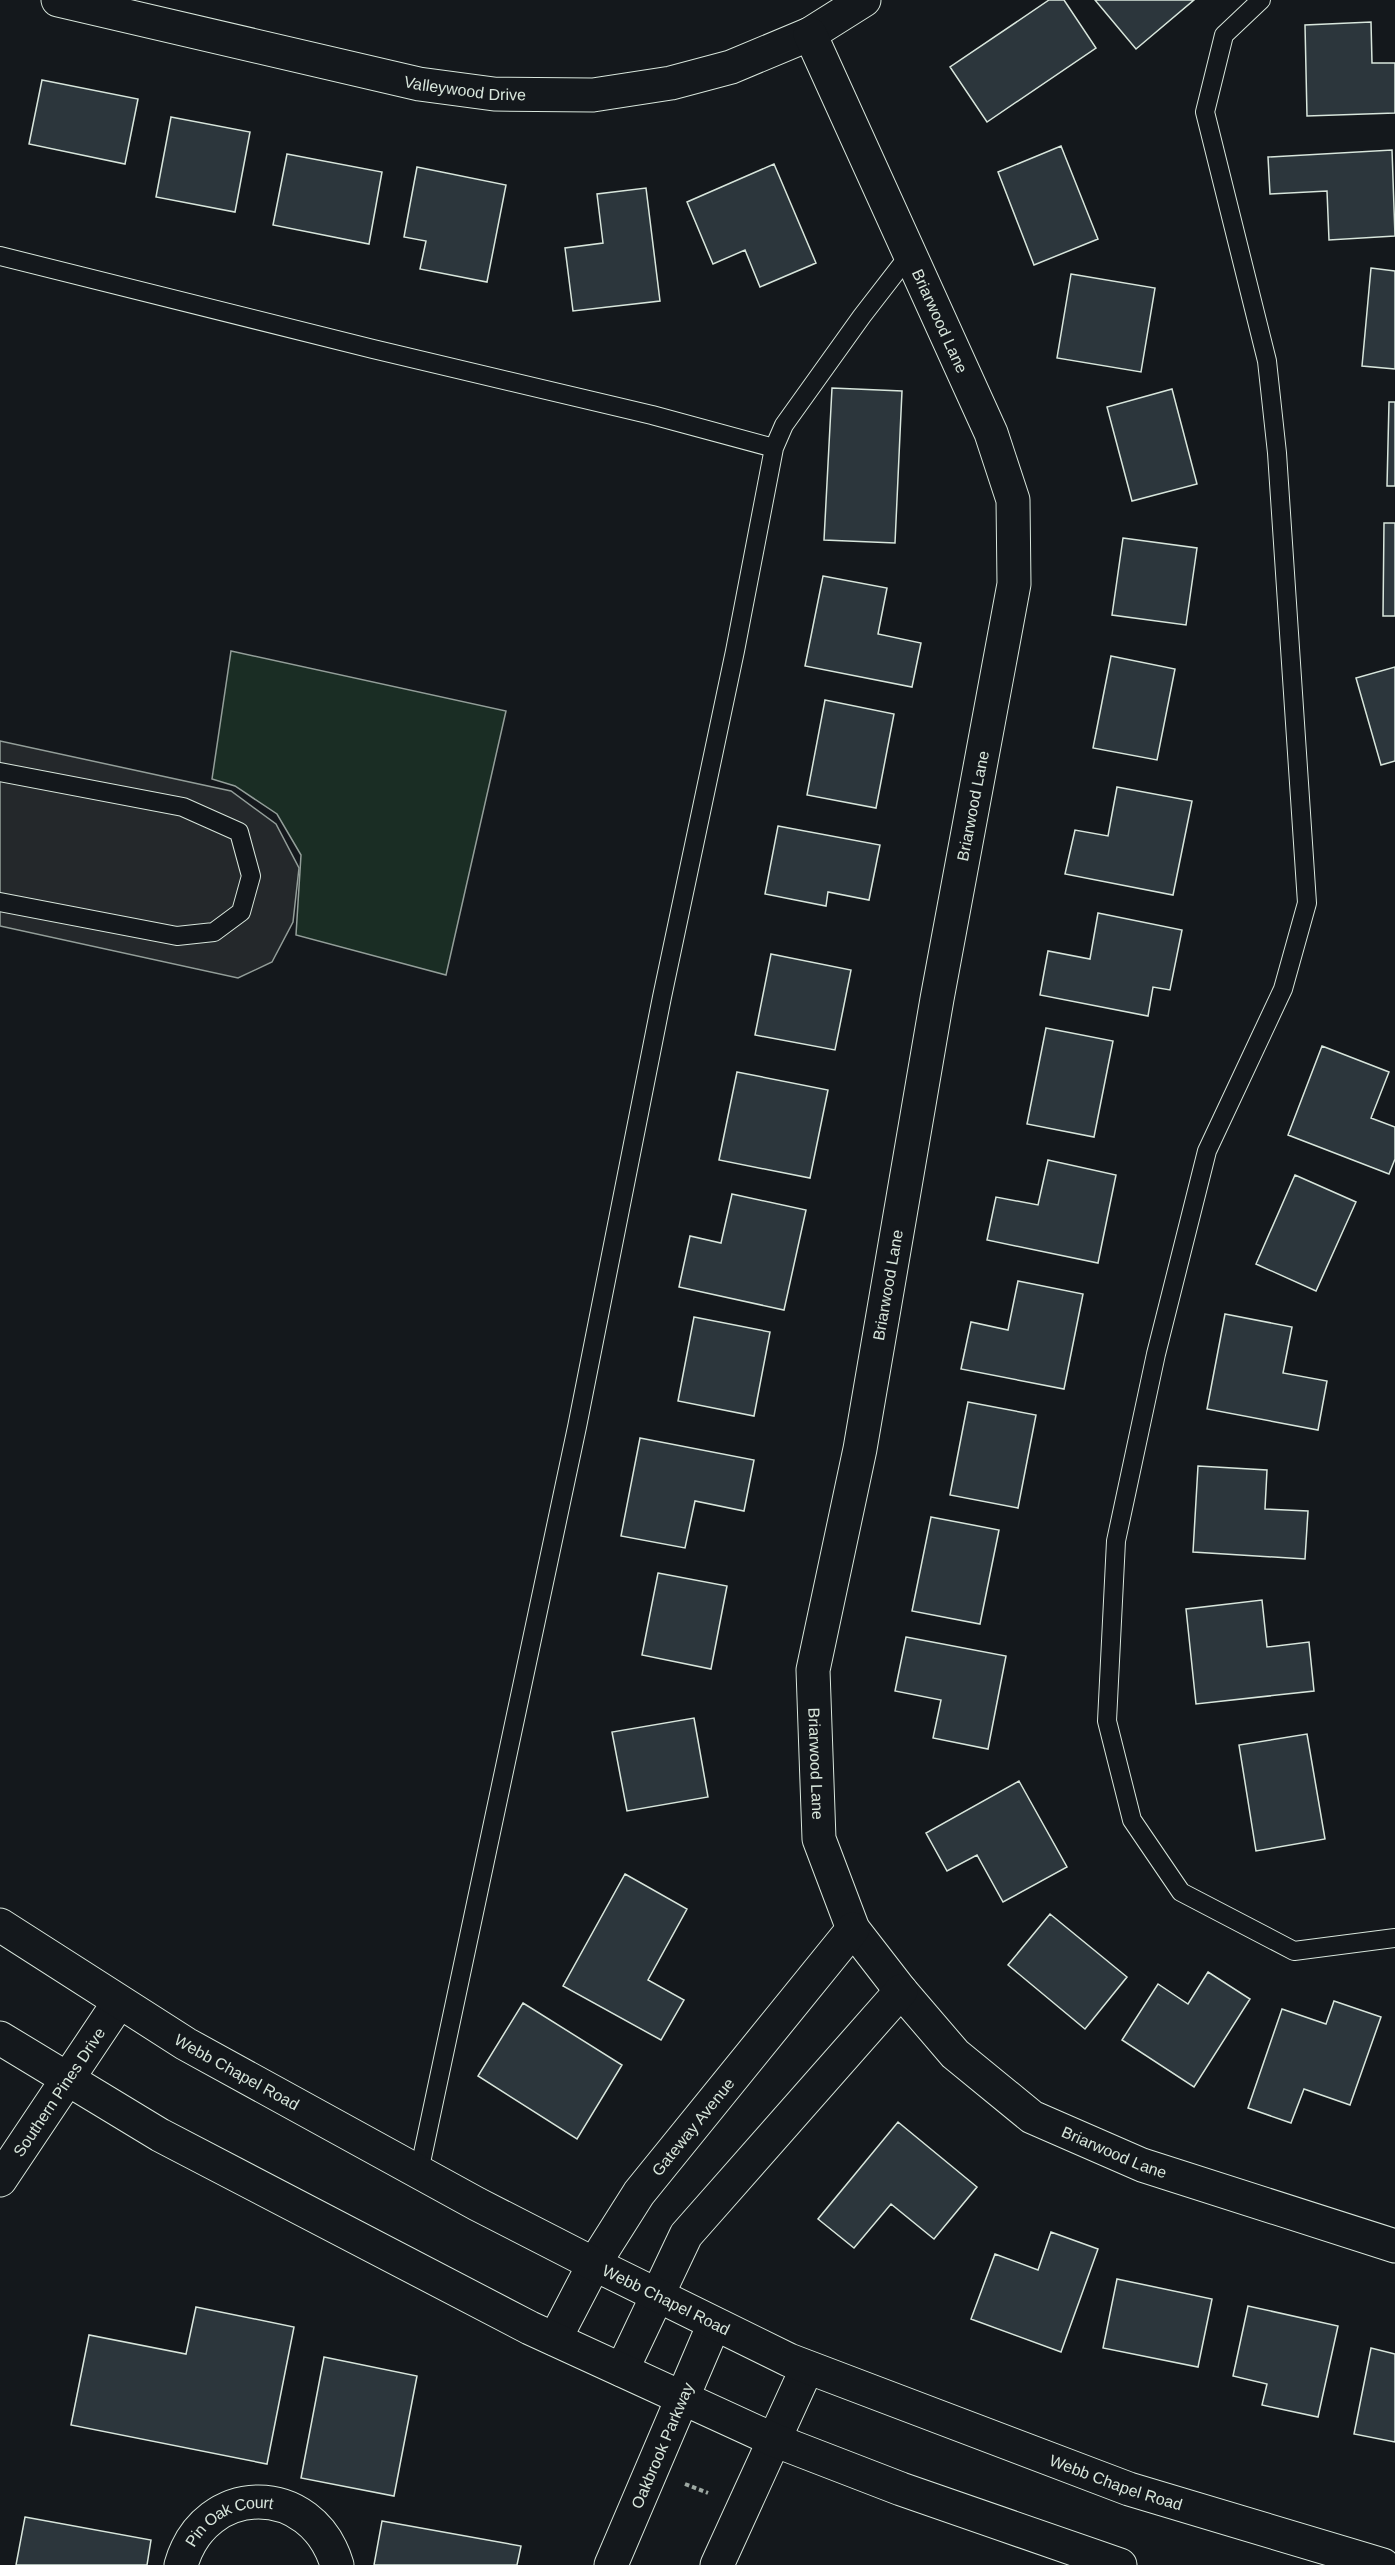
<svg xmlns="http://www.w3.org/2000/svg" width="1395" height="2565" font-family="Arial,sans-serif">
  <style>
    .green { fill: #1a2d24; stroke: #939e99; stroke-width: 1.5 }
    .parking { fill: #24282b; stroke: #939e99; stroke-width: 1.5 }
    .building { fill: #2c363c; stroke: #d8e6dc; stroke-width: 1.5 }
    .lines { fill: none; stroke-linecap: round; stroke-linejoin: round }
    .service-casing { stroke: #d8e6dc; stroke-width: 20 }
    .minor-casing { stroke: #d8e6dc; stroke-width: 35 }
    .tertiary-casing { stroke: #d8e6dc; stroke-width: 35 }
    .secondary-casing { stroke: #d8e6dc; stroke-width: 35 }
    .path { stroke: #9da8a2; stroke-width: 4; stroke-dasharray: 4.5 3; stroke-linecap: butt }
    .service { stroke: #14181c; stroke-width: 18 }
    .minor { stroke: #14181c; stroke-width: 33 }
    .tertiary { stroke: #14181c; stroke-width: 33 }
    .secondary { stroke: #14181c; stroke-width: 33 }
    .labels { text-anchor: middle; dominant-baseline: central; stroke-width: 4.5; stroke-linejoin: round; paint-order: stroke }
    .street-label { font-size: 16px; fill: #d8e6dc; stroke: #14181c }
  </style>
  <rect width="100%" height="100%" fill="#14181c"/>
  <path class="green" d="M231 651 506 711 446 975 296 935 301 855 277 814 235 786 212 779Z"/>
  <path class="parking" d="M0 741 231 791 276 824 299 868 293 922 272 962 238 978 0 926Z"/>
  <path class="building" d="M1049 0H1064L1096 48 987 122 950 67Z
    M1095 0H1194L1136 49Z
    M1371 22 1372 63H1395V113L1307 116 1305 25Z
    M42 80 138 99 125 164 29 144Z
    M171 117 250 132 235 212 156 197Z
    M1061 146 1098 239 1034 265 998 172Z
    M1392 150 1395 236 1329 240 1327 191 1270 194 1268 157Z
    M287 154 382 172 369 244 273 225Z
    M774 164 816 263 760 287 745 250 713 264 687 202Z
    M417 167 506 185 487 282 420 269 426 241 404 237Z
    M646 188 660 301 573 311 565 248 603 243 597 194Z
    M1371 268 1395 271V369L1362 366Z
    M1071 274 1155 288 1141 372 1057 358Z
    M832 388 902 391 895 543 824 540Z
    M1172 389 1197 484 1132 501 1107 407Z
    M1389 402H1395V486H1387Z
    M1384 523H1395V616H1383Z
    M1123 538 1197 548 1186 625 1112 615Z
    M823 576 887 588 878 634 921 643 912 687 805 666Z
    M1111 656 1175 669 1157 760 1093 748Z
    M1395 667V761L1381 765 1356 678Z
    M825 700 894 714 876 808 807 795Z
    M1117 787 1192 801 1173 895 1065 874 1075 830 1108 836Z
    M778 826 880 845 869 900 828 892 826 906 765 894Z
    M1098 913 1182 930 1170 990 1153 987 1148 1016 1040 995 1048 951 1090 959Z
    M771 954 851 970 835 1050 755 1035Z
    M1046 1028 1113 1041 1094 1137 1027 1124Z
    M1322 1046 1389 1072 1371 1118 1395 1127V1159L1389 1174 1288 1135Z
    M737 1072 828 1090 810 1178 719 1160Z
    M1048 1160 1116 1175 1098 1263 987 1240 996 1197 1038 1205Z
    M1295 1175 1356 1202 1316 1291 1256 1264Z
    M732 1194 806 1210 784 1310 679 1287 690 1236 721 1243Z
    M1018 1281 1083 1294 1064 1389 961 1369 971 1322 1008 1330Z
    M1225 1314 1292 1327 1283 1373 1327 1381 1318 1430 1207 1409Z
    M694 1317 770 1332 754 1416 678 1401Z
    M968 1402 1036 1415 1018 1508 950 1495Z
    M640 1438 754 1460 744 1511 695 1501 685 1548 621 1536Z
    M1198 1466 1267 1470 1265 1509 1308 1511 1305 1559 1193 1552Z
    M931 1517 999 1530 980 1624 912 1611Z
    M658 1573 727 1586 711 1669 642 1655Z
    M1262 1600 1267 1647 1309 1642 1314 1691 1196 1704 1186 1609Z
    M906 1637 1006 1656 988 1749 933 1738 941 1700 895 1691Z
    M694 1718 708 1797 627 1811 612 1732Z
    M1307 1734 1325 1839 1256 1851 1239 1745Z
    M1019 1781 1067 1867 1003 1902 977 1855 947 1871 926 1833Z
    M625 1874 687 1909 648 1980 684 2000 661 2040 563 1986Z
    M1050 1914 1127 1977 1085 2029 1008 1965Z
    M1208 1972 1250 1999 1194 2087 1122 2040 1158 1984 1188 2004Z
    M1334 2001 1381 2017 1350 2105 1304 2089 1291 2123 1248 2108 1282 2009 1326 2024Z
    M523 2003 622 2065 577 2139 478 2076Z
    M898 2122 977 2187 934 2239 891 2204 854 2248 818 2219Z
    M1051 2232 1098 2249 1061 2352 971 2319 995 2254 1038 2270Z
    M1117 2279 1212 2299 1198 2367 1103 2348Z
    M1248 2306 1338 2326 1318 2417 1262 2405 1267 2384 1233 2376Z
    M196 2307 294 2327 267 2464 71 2425 89 2335 186 2354Z
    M1371 2348 1395 2354V2442L1354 2434Z
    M324 2357 417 2376 394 2496 301 2478Z
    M25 2517 151 2540 147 2565H16Z
    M382 2521 521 2546 517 2565H374Z"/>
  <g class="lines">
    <g class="service-casing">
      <path id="service" d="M1261 0 1224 35 1205 112 1267 361 1277 453 1307 903 1283 989 1207 1151 1156 1354 1116 1541 1107 1721 1132 1820 1181 1892 1294 1951 1395 1938
        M0 256 373 349 652 415 774 448
        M0 772 183 807 239 832 251 876 241 912 214 932 177 936 0 902
        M419 2172 577 1427 662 997 735 651 774 448 784 425 862 316 910 254"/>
    </g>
    <g class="minor-casing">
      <g id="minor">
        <path id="s1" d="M58 0 419 84 494 94 593 95 671 83 731 67 810 34 864 0"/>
        <path id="s2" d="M810 34 991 433 1013 500 1014 584 937 999 860 1449 813 1670 819 1839 853 1929 901 1991 955 2054 1032 2117 1142 2165 1395 2246"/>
        <path id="s3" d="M0 2180 119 2002"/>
        <path id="s4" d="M555 2339 594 2264 639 2193 853 1929"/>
        <path d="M622 2370 686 2235 901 1991"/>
        <path id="s5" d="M181 2565C205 2481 312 2481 337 2565"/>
      </g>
    </g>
    <g class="tertiary-casing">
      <g id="tertiary">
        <path id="s6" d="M611 2565 714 2324"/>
        <path d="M717 2565 807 2368"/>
      </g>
    </g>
    <g class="secondary-casing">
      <g id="secondary">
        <path id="s7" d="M0 1925 186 2044 477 2204 594 2264 789 2360 1129 2489 1383 2565"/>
        <path d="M0 2038 160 2135 530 2328 774 2440 901 2489 1120 2565"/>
      </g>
    </g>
    <path class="path" d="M685 2484 708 2493"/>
    <use href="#service" class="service"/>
    <use href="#minor" class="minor"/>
    <use href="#tertiary" class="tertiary"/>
    <use href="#secondary" class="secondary"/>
  </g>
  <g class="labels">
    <g class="street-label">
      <text stroke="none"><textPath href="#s1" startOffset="417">Valleywood Drive</textPath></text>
      <text stroke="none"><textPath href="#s2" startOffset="315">Briarwood Lane</textPath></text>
      <text transform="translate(973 806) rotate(-79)">Briarwood Lane</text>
      <text transform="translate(888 1285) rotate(-80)">Briarwood Lane</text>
      <text stroke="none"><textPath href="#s2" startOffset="1791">Briarwood Lane</textPath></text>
      <text stroke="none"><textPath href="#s7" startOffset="279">Webb Chapel Road</textPath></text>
      <text stroke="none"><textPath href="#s3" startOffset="106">Southern Pines Drive</textPath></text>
      <text stroke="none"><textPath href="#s4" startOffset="254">Gateway Avenue</textPath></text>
      <text stroke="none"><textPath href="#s2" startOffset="2313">Briarwood Lane</textPath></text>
      <text stroke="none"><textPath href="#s7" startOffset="765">Webb Chapel Road</textPath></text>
      <text stroke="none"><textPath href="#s6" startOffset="130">Oakbrook Parkway</textPath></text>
      <text stroke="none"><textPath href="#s7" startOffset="1251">Webb Chapel Road</textPath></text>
      <text stroke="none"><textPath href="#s5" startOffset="72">Pin Oak Court</textPath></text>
    </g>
  </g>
</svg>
